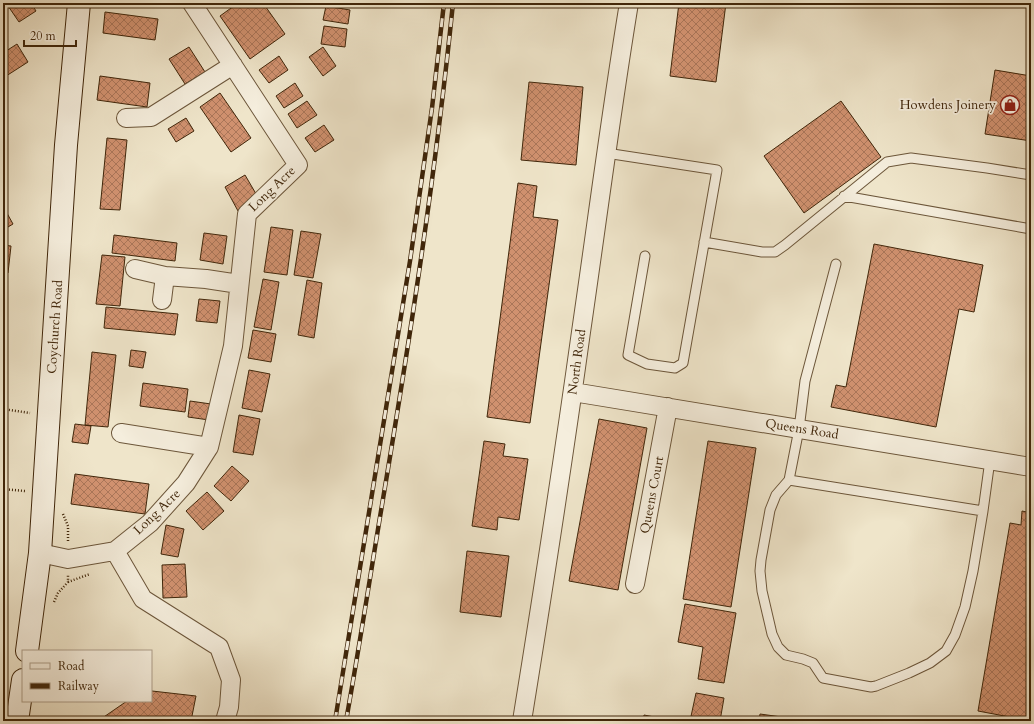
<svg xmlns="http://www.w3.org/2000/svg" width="1034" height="724" font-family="Cardo,serif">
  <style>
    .building { fill: url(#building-cross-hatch); stroke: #40260a }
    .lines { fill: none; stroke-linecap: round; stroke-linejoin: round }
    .lane-casing { stroke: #6c563a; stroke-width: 11 }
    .street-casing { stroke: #6c563a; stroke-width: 20 }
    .secondary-casing { stroke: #40260a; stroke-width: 24 }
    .path { stroke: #40260a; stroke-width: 2.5; stroke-dasharray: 1 2; stroke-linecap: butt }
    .lane { stroke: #f5eedd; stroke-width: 9 }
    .street { stroke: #f5eedd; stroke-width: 18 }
    .secondary { stroke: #f5eedd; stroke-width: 22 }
    .rail-casing { stroke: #40260a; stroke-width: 4.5 }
    .rail { stroke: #f5eedd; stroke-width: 3; stroke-dasharray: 9; stroke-linecap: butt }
    .labels { text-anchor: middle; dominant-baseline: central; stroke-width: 3.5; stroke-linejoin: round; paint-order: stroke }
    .poi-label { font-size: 13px; fill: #40260a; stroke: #f5eedd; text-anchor: end }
    .street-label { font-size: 13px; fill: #40260a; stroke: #f5eedd }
  </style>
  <defs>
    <pattern id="building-cross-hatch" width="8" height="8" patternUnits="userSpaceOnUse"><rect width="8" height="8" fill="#d0916f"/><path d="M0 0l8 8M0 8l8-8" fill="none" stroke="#aa7659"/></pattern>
  </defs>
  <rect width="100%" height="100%" fill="#efe5ca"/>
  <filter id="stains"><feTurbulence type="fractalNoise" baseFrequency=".005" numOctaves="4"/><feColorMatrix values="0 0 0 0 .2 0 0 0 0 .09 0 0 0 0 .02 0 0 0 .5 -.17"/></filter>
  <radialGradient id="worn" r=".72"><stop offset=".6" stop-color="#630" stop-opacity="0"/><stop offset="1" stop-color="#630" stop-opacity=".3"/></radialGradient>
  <path class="building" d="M6 3H31L36 11 19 22Z
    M238 3H263L285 34 250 59 220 16Z
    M679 3H726L716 82 670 76Z
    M326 6 350 10 348 24 323 20Z
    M105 12 158 19 155 40 103 33Z
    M324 26 347 29 345 47 321 44Z
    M17 44 28 62 3 78V53Z
    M189 47 205 72 185 84 169 59Z
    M323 47 336 66 323 76 309 57Z
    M279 56 288 70 269 83 259 70Z
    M995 70 1031 76V141L985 134Z
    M100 76 150 83 147 107 97 100Z
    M529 82 583 87 576 165 521 160Z
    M295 83 303 96 284 108 276 96Z
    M220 93 251 138 231 152 200 107Z
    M307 101 317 115 297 128 288 114Z
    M841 101 881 157 804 213 764 156Z
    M186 118 194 131 176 142 168 129Z
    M324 125 334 140 315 152 305 138Z
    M107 138 127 140 120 210 100 209Z
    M245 175 259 199 238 211 225 187Z
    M518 183 537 186 533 217 558 220 530 423 487 417Z
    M3 206 13 224 3 230Z
    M271 227 293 230 287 275 264 272Z
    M301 231 321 234 313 278 294 275Z
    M204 233 227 236 223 264 200 260Z
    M114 235 177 243 175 261 112 253Z
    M874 244 983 265 974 312 959 309 936 427 831 407 836 385 846 387Z
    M3 245 11 246 8 273 3 272Z
    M102 255 125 257 120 306 96 304Z
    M3 278 7 279 5 304H3Z
    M263 279 279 282 271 330 254 327Z
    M307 280 322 283 314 338 298 335Z
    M199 299 220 301 217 323 196 321Z
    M106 307 178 314 175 335 104 328Z
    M253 330 276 334 271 362 248 358Z
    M131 350 146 352 143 368 129 366Z
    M92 352 116 355 108 427 85 425Z
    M249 370 270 374 262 412 242 408Z
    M143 383 188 389 185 412 140 406Z
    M190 401 211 404 209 420 188 417Z
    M239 415 260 419 253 455 233 452Z
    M599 419 647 428 618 590 569 581Z
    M75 424 91 426 88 444 72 442Z
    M484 441 505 444 503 456 528 459 519 520 498 517 497 530 472 526Z
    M708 441 756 448 731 607 683 599Z
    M232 466 249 481 231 501 214 486Z
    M75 474 149 484 145 514 71 504Z
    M207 492 224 511 203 530 186 511Z
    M1022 511 1031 513V721L978 711 1010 523 1021 525Z
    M166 525 184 529 178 557 161 554Z
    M467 551 509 556 501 617 460 612Z
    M185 564 187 597 163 598 162 565Z
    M685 604 736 613 724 683 698 679 703 647 678 642Z
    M152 691 196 696 191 721H98L127 701H151V692Z
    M696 693 724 698 720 721H690Z
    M760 714 810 721H759Z
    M644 715 675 721H643Z"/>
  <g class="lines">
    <g class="lane-casing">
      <path id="lane" d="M606 153 717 170 683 363 675 368 647 364 628 355 645 256
        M844 196 1031 229
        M704 242 762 252H775L785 245 887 162 911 158 987 168 1031 175
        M836 264 805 381 799 429 789 480 983 511 990 460
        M789 480 776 495 770 510 761 560 760 571 762 591 772 634 778 647 786 655 803 659 813 663 823 678 871 687 876 686 909 673 930 663 946 651 955 635 965 607 973 571 983 511"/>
    </g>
    <g class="street-casing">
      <path id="street" d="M126 118 151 117 233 65
        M135 269 165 276 206 279 239 284
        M162 300 165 276
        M573 392 1031 467
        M121 433 209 447
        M115 551 143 599 219 647 231 680 229 707 225 721
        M40 553 68 559 115 551 150 523 186 483 209 447 233 346 247 214 298 165 192 3
        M635 584 668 407
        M522 721C543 591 563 462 581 332 597 222 611 112 629 3"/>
    </g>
    <g class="secondary-casing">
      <path id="secondary" d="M27 651 40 553 66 145 79 3
        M17 721 23 680"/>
    </g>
    <path class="path" d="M3 409 30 413
      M3 489 25 491
      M63 514 68 526V542
      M68 582 90 574
      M54 602 58 593 68 582V575"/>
    <use href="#lane" class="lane"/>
    <use href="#street" class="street"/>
    <use href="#secondary" class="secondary"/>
    <g class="rail-casing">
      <path id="rail" d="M335 721 410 261 432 108 444 3
        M346 721C359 649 370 577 382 505 410 338 436 171 453 3"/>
    </g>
    <use href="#rail" class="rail"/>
  </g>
  <defs>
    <g id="shop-ring" transform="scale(1)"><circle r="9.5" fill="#f5eedd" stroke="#8f2418" stroke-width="1.5"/><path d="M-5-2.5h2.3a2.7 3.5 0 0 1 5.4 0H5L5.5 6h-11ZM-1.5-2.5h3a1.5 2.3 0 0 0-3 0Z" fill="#8f2418"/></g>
  </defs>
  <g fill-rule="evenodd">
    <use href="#shop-ring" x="1010" y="105"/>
  </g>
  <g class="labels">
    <g class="poi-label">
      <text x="996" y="105">Howdens Joinery</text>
    </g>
    <g class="street-label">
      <text transform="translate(272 189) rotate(-44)">Long Acre</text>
      <text transform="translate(55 327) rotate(-86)">Coychurch Road</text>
      <text transform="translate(577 362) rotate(-82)">North Road</text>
      <text transform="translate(802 429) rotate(9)">Queens Road</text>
      <text transform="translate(652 495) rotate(-79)">Queens Court</text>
      <text transform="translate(157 512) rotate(-44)">Long Acre</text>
    </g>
  </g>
  <rect width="1034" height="724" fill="none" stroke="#efe5ca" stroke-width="16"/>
  <rect x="4" y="4" width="1026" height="716" fill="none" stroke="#40260a" stroke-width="2"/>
  <rect x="8" y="8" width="1018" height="708" fill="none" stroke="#40260a"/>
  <rect x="22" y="650" width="130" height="52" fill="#f5eedd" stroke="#ad9e89"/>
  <rect x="30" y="663" width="20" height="6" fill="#f5eedd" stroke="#ad9e89"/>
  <text x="58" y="670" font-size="12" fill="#40260a">Road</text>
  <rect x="30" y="683" width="20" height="6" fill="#40260a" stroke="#ad9e89"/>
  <text x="58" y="690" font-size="12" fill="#40260a">Railway</text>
  <path d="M24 40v6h52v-6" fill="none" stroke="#40260a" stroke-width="2"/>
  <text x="30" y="40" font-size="12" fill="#40260a" stroke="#f5eedd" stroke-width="3" paint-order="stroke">20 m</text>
  <rect width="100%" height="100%" filter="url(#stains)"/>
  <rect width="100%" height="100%" fill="url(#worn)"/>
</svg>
